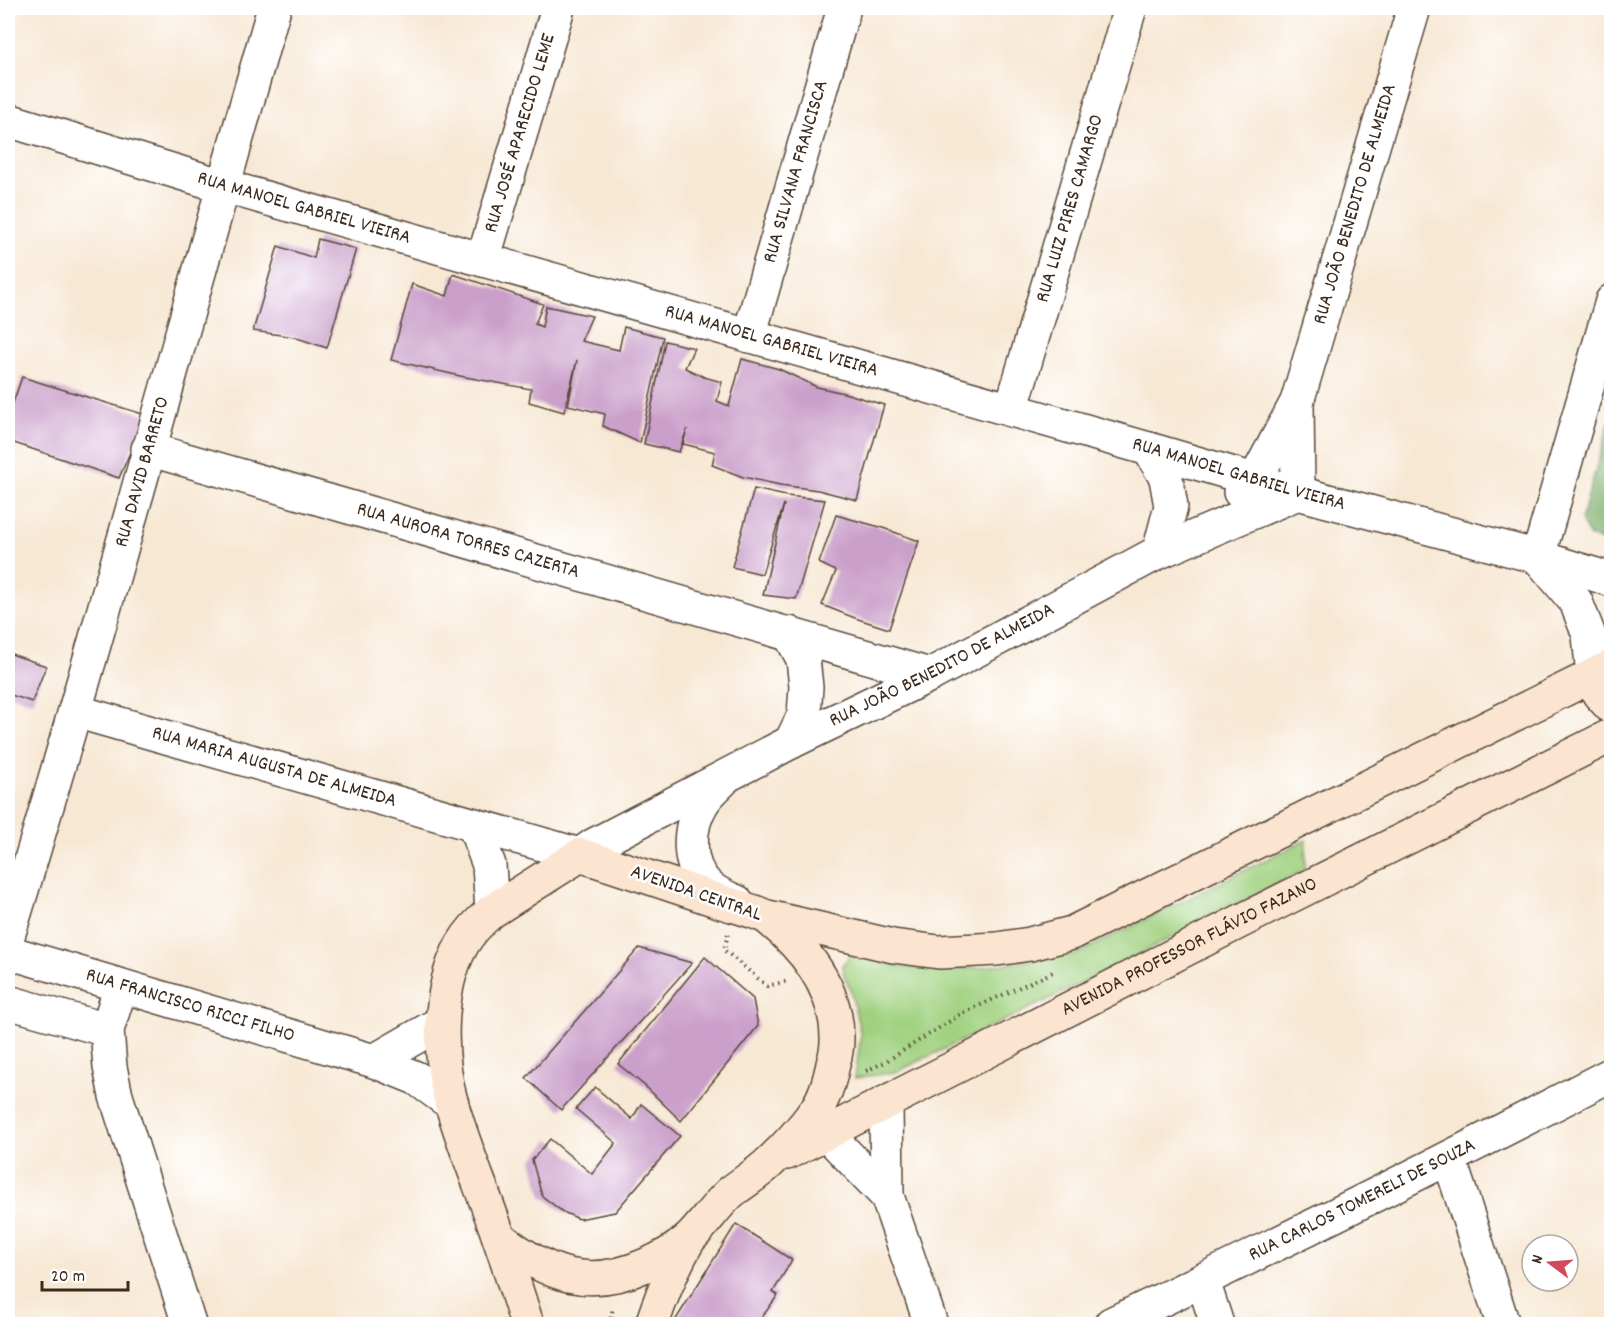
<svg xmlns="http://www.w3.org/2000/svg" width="1619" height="1332" font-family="Dekko,sans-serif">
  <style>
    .green { fill: #a0d180; stroke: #6e7e4f; stroke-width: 1.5 }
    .forest { fill: #80b36e; stroke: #5e6e46; stroke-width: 1.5 }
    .building { fill: #ca9fca }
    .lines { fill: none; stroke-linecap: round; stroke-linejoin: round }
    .street-casing { stroke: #574639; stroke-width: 36 }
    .secondary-casing { stroke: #574639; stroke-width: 36 }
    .path { stroke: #574639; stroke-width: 4; stroke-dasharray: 1.5 4.5; stroke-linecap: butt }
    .street { stroke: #fff; stroke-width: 33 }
    .secondary { stroke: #fce5d0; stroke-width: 33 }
    .labels { text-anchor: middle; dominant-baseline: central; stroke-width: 5; stroke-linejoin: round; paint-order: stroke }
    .street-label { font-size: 20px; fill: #3b2a1e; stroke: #fff }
  </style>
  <rect width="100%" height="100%" fill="#fff"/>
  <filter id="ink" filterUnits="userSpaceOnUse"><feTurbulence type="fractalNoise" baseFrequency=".0167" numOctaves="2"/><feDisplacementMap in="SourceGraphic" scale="12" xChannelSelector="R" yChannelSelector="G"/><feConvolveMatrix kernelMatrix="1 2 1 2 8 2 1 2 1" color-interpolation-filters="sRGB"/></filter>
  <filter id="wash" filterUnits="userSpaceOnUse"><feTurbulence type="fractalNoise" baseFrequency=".008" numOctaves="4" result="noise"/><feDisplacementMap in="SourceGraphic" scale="24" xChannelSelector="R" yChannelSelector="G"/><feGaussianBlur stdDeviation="1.35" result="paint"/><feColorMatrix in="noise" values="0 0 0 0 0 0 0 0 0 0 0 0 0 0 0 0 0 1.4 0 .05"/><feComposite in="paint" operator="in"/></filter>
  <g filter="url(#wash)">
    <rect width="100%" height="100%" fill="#f7e8d4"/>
    <path class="green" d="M1306 840 1305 870 1066 991 896 1072 855 1078 861 1035 850 988 844 975 843 964 850 956 865 957 905 967 977 968 1076 954Z"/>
    <path class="forest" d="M1611 417V544L1590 537 1581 520Z"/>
    <g id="blocks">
      <path class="building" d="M318 239 356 249 327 348 294 337 253 331 278 246 314 258Z
        M453 274 543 304 535 324 542 327 546 306 592 316 581 341 619 350 624 327 663 337 640 443 603 426 605 414 568 405 577 360 564 412 529 402 531 389 460 376 391 360 412 284 447 296Z
        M665 341 694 348 685 368 704 377 722 382 717 401 729 406 742 359 779 369 817 387 848 394 884 405 857 500 818 490 780 485 743 477 712 465 715 452 683 444 687 429 679 452 644 444Z
        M22 377 146 415 119 478 8 441V417Z
        M754 489 786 496 825 500 796 599 763 595 784 504 762 574 732 567Z
        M836 515 880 527 919 541 889 629 855 618 822 605 836 571 819 563Z
        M8 653 46 666 32 702 8 694Z
        M639 948 692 963 561 1110 526 1078Z
        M705 957 753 999 758 1026 681 1121 645 1086 618 1064Z
        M595 1087 632 1119 641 1104 680 1136 615 1212 579 1219 563 1212 542 1196 532 1160 550 1139 592 1174 616 1143 576 1109Z
        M736 1224 792 1260 773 1292 778 1295 757 1324H673Z"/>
    </g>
  </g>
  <g filter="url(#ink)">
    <use href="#blocks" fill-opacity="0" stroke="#574639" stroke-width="1.5"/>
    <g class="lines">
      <g class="street-casing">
        <g id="street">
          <path id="s1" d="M8 120 223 186 1149 449 1298 493 1538 557 1612 580"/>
          <path id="s2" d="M483 260 558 8"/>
          <path id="s3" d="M749 336 844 8"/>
          <path id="s4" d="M1011 410 1130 8"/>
          <path id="s5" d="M148 449 930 675"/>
          <path d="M1149 449 1166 478 1171 506 1159 552"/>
          <path id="s6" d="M1240 492 1255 480 1297 402 1414 8"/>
          <path d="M1538 557 1612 301"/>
          <path d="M1538 557 1576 602 1589 635 1593 676"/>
          <path d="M789 633 803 659 806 687 804 715 791 742"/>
          <path id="s7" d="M75 711 580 855 594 845 791 742 930 675 1159 552 1298 493 1297 402"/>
          <path d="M722 781C716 787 708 794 703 802 688 826 685 865 708 886 716 893 727 898 737 902"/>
          <path d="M474 825 489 865 492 911"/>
          <path id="s8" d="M8 936C102 628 185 317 274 8"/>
          <path id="s9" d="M8 952 374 1061 416 1078 452 1104"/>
          <path d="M121 986 107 1030 110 1067 116 1096 189 1324"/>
          <path d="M8 1002 107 1030"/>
          <path d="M374 1061 442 1022"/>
          <path d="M886 1103 887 1196 931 1324"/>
          <path d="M826 1133 887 1196"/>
          <path d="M1449 1158 1503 1324"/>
          <path d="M1203 1281 1217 1324"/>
          <path id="s10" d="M1111 1324C1280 1244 1446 1160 1612 1074"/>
        </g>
      </g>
      <g class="secondary-casing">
        <g id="secondary">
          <path d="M1593 676 1599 694 1612 708"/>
          <path d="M768 917 893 946 939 952 997 949 1030 944 1072 933 1612 666"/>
          <path id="s11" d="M787 1153 1237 923 1612 735"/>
          <path d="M500 1238C547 1275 588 1291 646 1265 661 1259 676 1250 689 1239 704 1225 715 1206 731 1192 744 1182 759 1173 771 1161 787 1146 803 1128 816 1110 825 1097 830 1079 833 1064 835 1057 837 1049 837 1041 838 990 807 950 769 919 760 912 734 906 722 902 675 886 627 870 580 855L492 911C480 921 470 931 462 945 437 989 438 1057 452 1105 465 1150 484 1193 499 1238 509 1266 518 1296 527 1324"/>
          <path d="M652 1324C662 1294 672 1269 688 1241"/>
        </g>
      </g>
      <path class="path" d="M728 934 724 950 767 986 788 981
        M866 1071 885 1062 961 1014 1053 972
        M610 1324 613 1307"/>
      <use href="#street" class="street"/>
      <use href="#secondary" class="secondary"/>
    </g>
  </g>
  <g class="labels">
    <g class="street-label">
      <text stroke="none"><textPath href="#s2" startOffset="132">RUA JOSÉ APARECIDO LEME</textPath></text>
      <text stroke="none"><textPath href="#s3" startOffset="171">RUA SILVANA FRANCISCA</textPath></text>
      <text stroke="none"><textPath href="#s6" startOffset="314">RUA JOÃO BENEDITO DE ALMEIDA</textPath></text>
      <text stroke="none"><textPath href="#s1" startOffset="309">RUA MANOEL GABRIEL VIEIRA</textPath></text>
      <text stroke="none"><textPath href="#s4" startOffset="210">RUA LUIZ PIRES CAMARGO</textPath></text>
      <text stroke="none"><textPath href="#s1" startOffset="795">RUA MANOEL GABRIEL VIEIRA</textPath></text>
      <text stroke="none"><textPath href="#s8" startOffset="483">RUA DAVID BARRETO</textPath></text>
      <text stroke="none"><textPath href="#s1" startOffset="1281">RUA MANOEL GABRIEL VIEIRA</textPath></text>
      <text stroke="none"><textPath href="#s5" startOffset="333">RUA AURORA TORRES CAZERTA</textPath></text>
      <text stroke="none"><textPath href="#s7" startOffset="934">RUA JOÃO BENEDITO DE ALMEIDA</textPath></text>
      <text stroke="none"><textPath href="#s7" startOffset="207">RUA MARIA AUGUSTA DE ALMEIDA</textPath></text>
      <text transform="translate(696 894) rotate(19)">AVENIDA CENTRAL</text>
      <text stroke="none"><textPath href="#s11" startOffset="452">AVENIDA PROFESSOR FLÁVIO FAZANO</textPath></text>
      <text stroke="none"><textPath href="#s9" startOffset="190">RUA FRANCISCO RICCI FILHO</textPath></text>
      <text stroke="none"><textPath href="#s10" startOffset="280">RUA CARLOS TOMERELI DE SOUZA</textPath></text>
    </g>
  </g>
  <rect width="1619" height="1332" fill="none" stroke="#fff" stroke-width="30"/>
  <g transform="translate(1550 1263) rotate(286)"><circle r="28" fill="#ffffff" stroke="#b1aaa5" stroke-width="1.5"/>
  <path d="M0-4.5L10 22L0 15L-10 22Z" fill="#d1495b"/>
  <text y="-9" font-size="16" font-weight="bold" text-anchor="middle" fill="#3b2a1e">N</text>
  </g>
  <path d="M42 1281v9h86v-9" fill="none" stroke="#3b2a1e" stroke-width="3"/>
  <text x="51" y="1281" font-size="18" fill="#3b2a1e" stroke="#ffffff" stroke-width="4.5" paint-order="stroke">20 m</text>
</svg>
